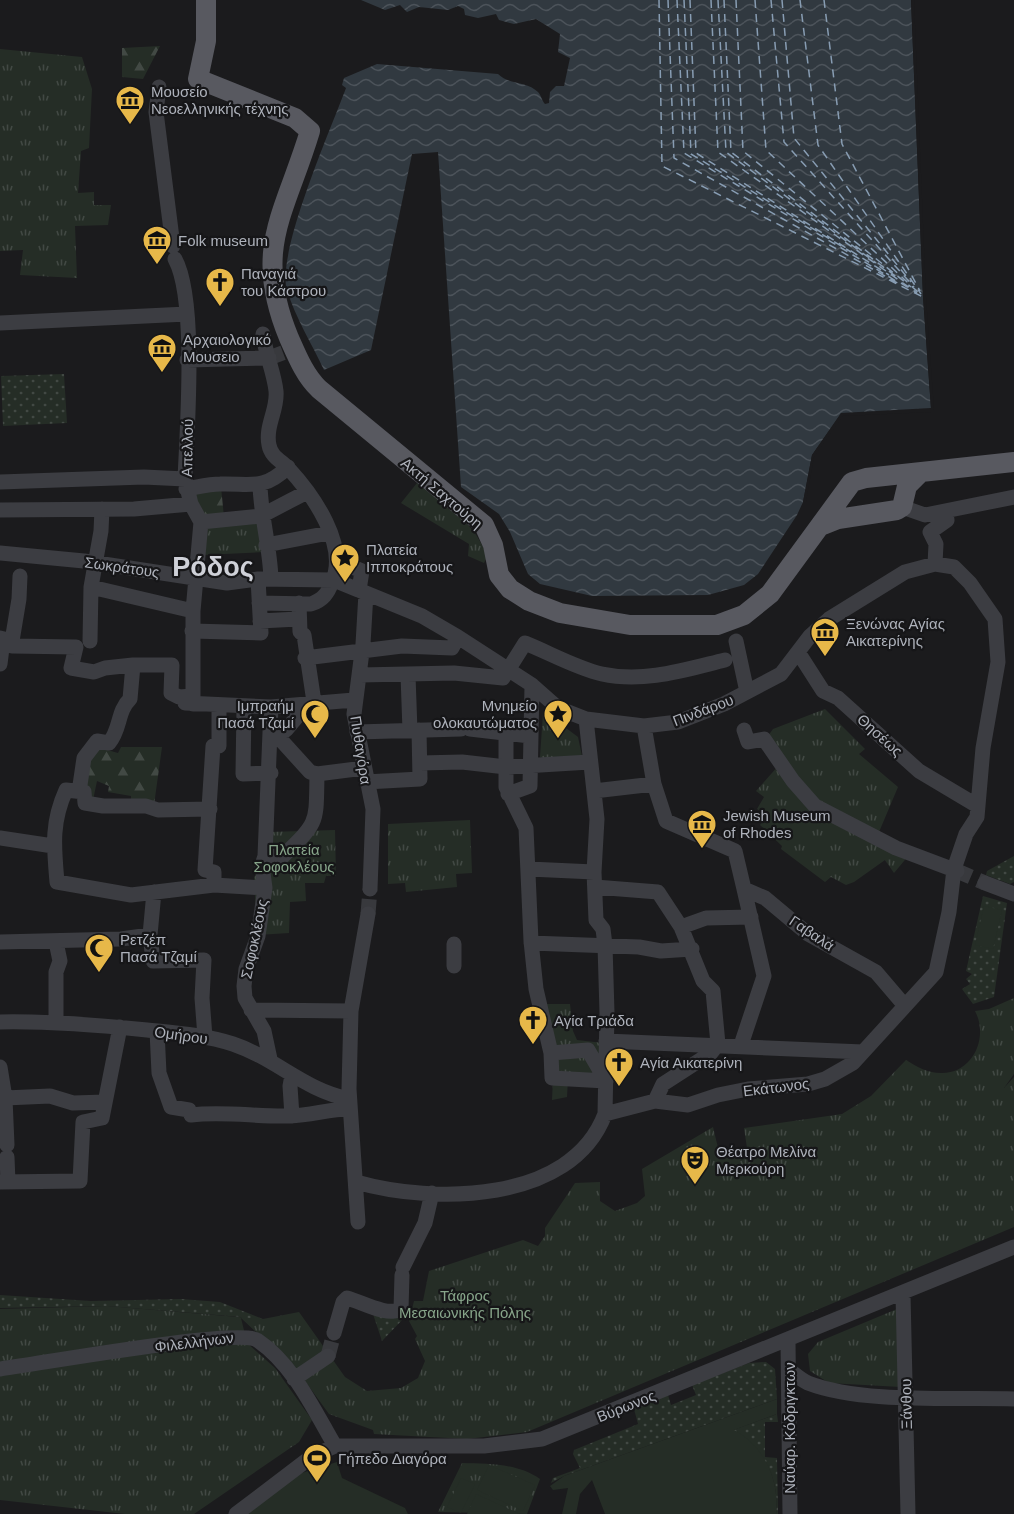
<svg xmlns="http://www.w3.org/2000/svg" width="1014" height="1514" font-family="Helvetica,sans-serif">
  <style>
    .grass { fill: url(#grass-dots) }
    .forest { fill: url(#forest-firs) }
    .park { fill: url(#park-tufts) }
    .pitch { fill: #252d26 }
    .water { fill: url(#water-waves) }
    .pier { fill: #1b1b1d }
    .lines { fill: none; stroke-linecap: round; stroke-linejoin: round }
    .ferry { stroke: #889db3; stroke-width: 1.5; stroke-dasharray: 8 6; stroke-linecap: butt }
    .minor-tunnel { stroke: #38393d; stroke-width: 15; stroke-dasharray: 15 8; stroke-linecap: butt }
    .minor { stroke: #3c3d42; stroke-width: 15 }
    .major { stroke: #585960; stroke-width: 20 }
    .labels { text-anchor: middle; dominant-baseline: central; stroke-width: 4.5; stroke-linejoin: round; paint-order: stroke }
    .poi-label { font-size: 15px; fill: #aeb2bb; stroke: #161618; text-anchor: start }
    .street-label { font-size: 15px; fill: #aeb2bb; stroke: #161618 }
    .park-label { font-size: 15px; fill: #87a58a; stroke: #161618 }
    .town-label { font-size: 27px; font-weight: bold; fill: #cfd1d8; stroke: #161618 }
  </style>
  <defs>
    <pattern id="grass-dots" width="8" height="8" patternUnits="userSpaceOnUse" patternTransform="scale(1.5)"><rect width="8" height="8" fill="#252d26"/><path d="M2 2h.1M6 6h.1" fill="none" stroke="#424944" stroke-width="1.8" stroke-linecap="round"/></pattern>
    <pattern id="forest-firs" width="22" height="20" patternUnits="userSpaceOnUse" patternTransform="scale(1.5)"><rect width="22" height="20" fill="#252d26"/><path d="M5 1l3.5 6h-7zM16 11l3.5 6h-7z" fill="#424944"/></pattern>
    <pattern id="park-tufts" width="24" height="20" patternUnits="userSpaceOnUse" patternTransform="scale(1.5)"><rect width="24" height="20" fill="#252d26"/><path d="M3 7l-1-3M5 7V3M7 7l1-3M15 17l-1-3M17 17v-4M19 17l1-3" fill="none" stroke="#424944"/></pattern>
    <pattern id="water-waves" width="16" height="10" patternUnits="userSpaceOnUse" patternTransform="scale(1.5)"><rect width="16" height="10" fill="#313940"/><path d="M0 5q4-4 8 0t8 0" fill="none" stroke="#4c535a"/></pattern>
  </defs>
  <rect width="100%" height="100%" fill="#1b1b1d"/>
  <path class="grass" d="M64 374 67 423 3 426 1 376Z
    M1014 856V882L1010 884 986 875 987 871Z
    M983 896 1007 903 994 997 973 1004 962 989 970 984 966 979 972 974 966 971Z
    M0 1295 91 1301 181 1299 220 1302 263 1319 299 1372 241 1317 107 1306 0 1308Z
    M372 1311 404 1318 382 1341Z
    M766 1362 775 1369 777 1399 564 1476 551 1483 553 1478 580 1468 573 1454 574 1450 638 1424 634 1409 668 1395 671 1405 696 1395 692 1385 749 1363Z
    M777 1414 778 1422H765V1457L777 1458 778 1514H776C780 1478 763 1449 733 1430Z"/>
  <path class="forest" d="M160 46 143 79 122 77V48Z
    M221 487 224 517 203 519 192 492Z
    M121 747H162L154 805 131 803V796L108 792 109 786 97 781 93 800 87 799 86 760 100 748 118 753Z"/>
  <path class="park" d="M0 49 82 57 92 89 89 148 81 151 78 193 94 192V205H111L108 225 75 226 77 278 20 275 23 250 0 251Z
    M417 483C444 505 476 522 487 557L484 563 468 556 469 544 401 503Z
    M256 520 264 552 203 555 206 522Z
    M825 709 865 749 859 754 898 787 879 832 914 849 894 873 885 860 854 882 846 885 831 877 825 882 781 849 782 846 760 825 767 816 757 809 764 797 756 791 779 765 763 743 773 729Z
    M543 713H546L578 737 582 756 543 759 540 757Z
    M470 820 472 873 456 874 457 887 406 892 405 883 388 884V824Z
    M335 830 336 876H326L324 883H305L306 901 290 902 289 933 257 935 254 878 268 848 269 832Z
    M1014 998V1074L1004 1088 1014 1077V1227L527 1432 467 1439 374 1434 373 1430 329 1414 297 1370 241 1318 247 1343 275 1368 312 1420 299 1442 194 1514H125L0 1500V1309L107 1306 263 1319 299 1312 345 1377 367 1391 401 1388 418 1378 425 1361 415 1339 417 1336 409 1321 414 1301H423L429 1271 523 1240 538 1246 545 1236V1228L575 1183 600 1182V1201L615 1211 637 1203 645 1196 642 1169 713 1127 719 1152 747 1148 744 1128 842 1114 871 1096 906 1060C917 1067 928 1073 941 1073 973 1074 989 1037 975 1011L989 1009Z
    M539 1004H570L573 1031 577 1040 603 1043 601 1078H568L567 1097 552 1100 553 1079Z
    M897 1309 901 1387 829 1383 810 1371 808 1354 818 1342Z
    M462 1463C488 1464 518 1463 540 1479L527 1514 438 1512Z"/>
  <path class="pitch" d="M984 906 1002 910 993 949 975 945Z
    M777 1399V1414L734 1430C764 1446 780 1480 776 1514H605L592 1480 580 1494 576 1514H562L568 1488 553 1490 550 1486 564 1476Z
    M337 1462 342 1478 405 1508 408 1514H247L292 1476Z
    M489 1465 535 1485 523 1511 477 1490Z
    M461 1478 475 1484 461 1513 447 1507Z
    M476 1494 520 1514H467Z"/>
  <path class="water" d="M361 0H911L923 297 931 409 841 414 812 455 803 502 797 515 758 574 744 585 708 595 592 596 540 584 528 574 510 532 499 514 461 487 438 152 412 154 371 350 324 370C312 344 295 317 287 290 276 253 331 129 346 88L342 85 344 78 377 64 498 74C509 85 527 81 538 92 541 95 542 101 545 104L549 103 550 92 556 86H564L570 58 558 52 560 34 536 19 514 24 499 20 496 14 478 18 465 15 464 9 458 6 448 10 419 7 407 12 400 5 385 10Z"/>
  <path class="pier" d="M911 0H914L926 297 934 409 931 412 843 416 814 457 806 502H803L812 455 841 413 931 408 923 297Z"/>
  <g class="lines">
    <path class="ferry" d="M659 0 662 166 923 297
      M668 0 674 158 901 285
      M677 0 684 153 896 281
      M684 0 691 154 851 252
      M690 0 696 153 889 275
      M711 0 718 152 917 293
      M718 0 726 152 876 263
      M724 0 731 152 898 278
      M736 0 743 151 911 287
      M755 0 766 150 921 295
      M771 0 784 142 914 287
      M782 0 794 138 911 282
      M800 0 818 145 921 294
      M824 0 842 144 920 291
      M901 283 912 290"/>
    <path class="minor-tunnel" d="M269 358 285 352
      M957 871 985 883
      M368 914 370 889
      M328 1356 334 1333"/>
    <path class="minor" d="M159 87 156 112 173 246
      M175 259C197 299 187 430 185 479L191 504 201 522 193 611V704
      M0 323 187 314
      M187 360 269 358
      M0 482 144 477 185 479
      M260 485C261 518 270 547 271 579
      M186 489C198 487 209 484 220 484 251 483 263 491 288 467
      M902 507 925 515 1014 497
      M0 510 134 509 191 504
      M201 522 261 516 307 492
      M266 545 329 533
      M0 553 84 561 227 583 258 579 334 580 422 616 458 637 532 685 558 708 586 719 644 726 678 722 724 704 781 674 810 636 829 619 905 572 935 564 954 567 970 583 995 619 998 662 983 748 977 817 966 834 954 869 949 912 936 972 853 1063 825 1079 808 1084 748 1089 718 1095 688 1105 655 1101 605 1114C571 1204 433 1204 356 1182
      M338 561 362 571 359 590
      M935 564 936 544 930 532 947 520 946 513
      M91 587 193 611
      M366 593 363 644 354 714 373 809 370 889
      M259 603 311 604C323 600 328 593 332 582 349 546 313 495 289 469 282 461 271 457 269 445 265 426 278 409 276 391 274 372 265 353 263 334
      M299 603 300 632 304 635 314 702
      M260 621 298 619
      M192 631 261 633 258 579
      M0 638 12 641 19 599 20 576
      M12 641V646L76 647 71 668 94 672 105 668 133 665H172L171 693 179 697 193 696
      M90 641 91 587 101 531 102 509
      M736 641 747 692
      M798 652 823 691 838 698 919 771 976 805
      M305 658 402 646 452 648 458 637
      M0 664 3 640
      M360 675 454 673 503 678 525 643C550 653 576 668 602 674 644 683 684 670 725 660
      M408 675 410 731
      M185 703 271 707 354 700
      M219 705V746H213L205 870 214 872V885L265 888
      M244 707 243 774 271 773
      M586 719 597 819 594 872 596 920 603 929 605 945 607 1013 605 1114
      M644 726 654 784 666 821 735 851 744 889 765 898 808 934 876 972 905 1006
      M271 729 310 772 317 774 364 768
      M271 729 286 730 306 706
      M470 729 530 736
      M744 730 748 742 764 739 793 781 815 806 896 848 957 871
      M357 732 461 729
      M506 732V787L526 828 531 941 536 989 551 1053
      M420 763 462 762 506 767 590 762
      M366 782 420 779 419 730
      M594 791 654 784
      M79 792 84 758 97 741 109 743C121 729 117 711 130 699L133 665
      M508 794 530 786 532 685
      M210 809 158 810 146 806H103L85 803 84 792 66 790C51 823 54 847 57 882L131 895 214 885
      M0 838 53 846
      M265 856 282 857C319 821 316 825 317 774
      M529 869 594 872
      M985 883 1014 894
      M595 887 658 892 681 927 703 981 713 991 718 1044
      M154 892 150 935 153 961 204 960 202 998 205 1037
      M681 927 706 918 751 917
      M0 942 121 939 150 935
      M531 943 639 947 661 951 692 949
      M454 944V966
      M251 1010 351 1011
      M56 1021V972L60 961 56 942
      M0 1022C50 1021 98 1025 147 1030 176 1033 205 1035 233 1044 277 1059 304 1090 349 1099
      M157 1031 159 1073 171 1107 189 1110 191 1115C224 1111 257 1117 290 1116 312 1115 330 1109 349 1109
      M606 1041 863 1052
      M741 1045 764 976 744 889
      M588 1050 606 1081 552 1078 551 1053Z
      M270 1059 264 1031 245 998 244 986 246 969 258 936 265 888 262 865 265 856 271 707
      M0 1067 5 1098 7 1145
      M5 1098 50 1096 73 1103 105 1102
      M655 1101 663 1084 711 1053 718 1044
      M292 1116 290 1086 292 1075
      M7 1157 8 1182
      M0 1182 80 1181 83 1122 102 1118 120 1027
      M358 1222 349 1089 351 1011 368 914
      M403 1267 425 1223 432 1193
      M903 1294 908 1514
      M334 1333 343 1302 347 1298C362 1302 387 1317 401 1309L402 1275
      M788 1341 790 1514
      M0 1369C37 1364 238 1328 257 1340 293 1364 314 1410 335 1446
      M789 1370C795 1374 801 1380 808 1383 862 1404 955 1397 1014 1399
      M294 1379 328 1356
      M236 1514 311 1457 335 1446H484L542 1439 1014 1247"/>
    <path class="major" d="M206 0V41L198 79 295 118 310 131C285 214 252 249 289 338 297 356 305 376 319 389L484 525 493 545 499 575 510 589 529 601 560 613 630 625H717L744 615 770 594 852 482 866 478 1014 462
      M823 525 838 519 897 510 902 507 907 486 921 472"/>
  </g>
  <defs>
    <g id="museum-pin" transform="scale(1.5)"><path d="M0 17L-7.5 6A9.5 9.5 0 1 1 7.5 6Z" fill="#e7b849" stroke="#161618"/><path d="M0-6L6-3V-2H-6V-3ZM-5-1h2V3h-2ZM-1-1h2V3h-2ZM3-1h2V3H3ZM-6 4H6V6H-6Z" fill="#111"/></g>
    <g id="church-pin" transform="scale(1.5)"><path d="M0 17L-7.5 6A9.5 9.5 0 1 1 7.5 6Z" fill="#e7b849" stroke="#161618"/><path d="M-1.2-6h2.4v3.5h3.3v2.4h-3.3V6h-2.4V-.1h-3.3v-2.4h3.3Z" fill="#111"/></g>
    <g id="sight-pin" transform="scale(1.5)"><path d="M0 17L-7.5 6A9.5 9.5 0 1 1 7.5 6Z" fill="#e7b849" stroke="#161618"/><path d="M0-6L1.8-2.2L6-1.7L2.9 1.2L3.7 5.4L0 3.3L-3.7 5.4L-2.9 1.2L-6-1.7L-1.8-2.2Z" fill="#111"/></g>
    <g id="mosque-pin" transform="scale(1.5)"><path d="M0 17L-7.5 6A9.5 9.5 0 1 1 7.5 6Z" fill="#e7b849" stroke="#161618"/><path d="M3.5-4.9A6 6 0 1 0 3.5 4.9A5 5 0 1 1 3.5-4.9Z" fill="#111"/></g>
    <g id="theatre-pin" transform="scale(1.5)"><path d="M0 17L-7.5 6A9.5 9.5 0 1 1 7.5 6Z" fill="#e7b849" stroke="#161618"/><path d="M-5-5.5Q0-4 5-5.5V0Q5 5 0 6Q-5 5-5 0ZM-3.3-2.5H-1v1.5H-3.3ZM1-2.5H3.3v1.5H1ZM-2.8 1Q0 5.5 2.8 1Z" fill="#111"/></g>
    <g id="stadium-pin" transform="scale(1.5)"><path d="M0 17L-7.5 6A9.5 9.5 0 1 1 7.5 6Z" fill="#e7b849" stroke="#161618"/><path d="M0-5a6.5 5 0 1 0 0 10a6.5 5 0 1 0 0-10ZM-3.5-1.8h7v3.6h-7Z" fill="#111"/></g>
  </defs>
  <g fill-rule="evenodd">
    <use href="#museum-pin" x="130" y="100"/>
    <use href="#museum-pin" x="157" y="240"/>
    <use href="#church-pin" x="220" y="282"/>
    <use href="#museum-pin" x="162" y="348"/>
    <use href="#sight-pin" x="345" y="558"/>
    <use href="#museum-pin" x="825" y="632"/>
    <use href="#mosque-pin" x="315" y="714"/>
    <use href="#sight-pin" x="558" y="714"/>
    <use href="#museum-pin" x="702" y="824"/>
    <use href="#mosque-pin" x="99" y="948"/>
    <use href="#church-pin" x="533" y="1020"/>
    <use href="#church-pin" x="619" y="1062"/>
    <use href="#theatre-pin" x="695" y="1160"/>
    <use href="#stadium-pin" x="317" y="1458"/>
  </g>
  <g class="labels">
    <g class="poi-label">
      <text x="151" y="91">Μουσείο<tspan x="151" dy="17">Νεοελληνικής τέχνης</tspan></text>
      <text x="178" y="240">Folk museum</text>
      <text x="241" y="273">Παναγιά<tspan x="241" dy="17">του Κάστρου</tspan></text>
      <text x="183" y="339">Αρχαιολογικό<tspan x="183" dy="17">Μουσειο</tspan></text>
      <text x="366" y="549">Πλατεία<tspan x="366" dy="17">Ιπποκράτους</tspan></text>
      <text x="846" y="623">Ξενώνας Αγίας<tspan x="846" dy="17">Αικατερίνης</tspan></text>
      <text x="294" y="705" text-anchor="end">Ιμπραήμ<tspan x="294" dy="17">Πασά Τζαμί</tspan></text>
      <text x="537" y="705" text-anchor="end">Μνημείο<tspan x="537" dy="17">ολοκαυτώματος</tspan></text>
      <text x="723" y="815">Jewish Museum<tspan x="723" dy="17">of Rhodes</tspan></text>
      <text x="120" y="939">Ρετζέπ<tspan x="120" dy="17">Πασά Τζαμί</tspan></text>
      <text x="554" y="1020">Αγία Τριάδα</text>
      <text x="640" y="1062">Αγία Αικατερίνη</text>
      <text x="716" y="1151">Θέατρο Μελίνα<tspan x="716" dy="17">Μερκούρη</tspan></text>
      <text x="338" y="1458">Γήπεδο Διαγόρα</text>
    </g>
    <g class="street-label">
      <text transform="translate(187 448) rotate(-89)">Απελλού</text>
      <text transform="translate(442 493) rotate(40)">Ακτή Σαχτούρη</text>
      <text transform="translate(122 567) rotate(8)">Σωκράτους</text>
      <text transform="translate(703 710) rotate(-21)">Πινδάρου</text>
      <text transform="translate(880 735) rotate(42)">Θησέως</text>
      <text transform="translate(361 750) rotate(81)">Πυθαγόρα</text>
      <text transform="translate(812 933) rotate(34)">Γαβαλά</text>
      <text transform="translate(254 939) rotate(-78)">Σοφοκλέους</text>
      <text transform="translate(181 1035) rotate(8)">Ομήρου</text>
      <text transform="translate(776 1087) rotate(-7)">Εκάτωνος</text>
      <text transform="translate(194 1342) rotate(-7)">Φιλελλήνων</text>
      <text transform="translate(906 1404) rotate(-91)">Ξάνθου</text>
      <text transform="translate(626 1406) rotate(-22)">Βύρωνος</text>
      <text transform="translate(789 1428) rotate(-90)">Ναύαρ. Κόδριγκτων</text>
    </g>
    <g class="park-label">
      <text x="294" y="849">Πλατεία<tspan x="294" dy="17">Σοφοκλέους</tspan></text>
      <text x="465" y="1295">Τάφρος<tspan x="465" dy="17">Μεσαιωνικής Πόλης</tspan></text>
    </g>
    <g class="town-label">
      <text x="213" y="567">Ρόδος</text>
    </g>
  </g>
</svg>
